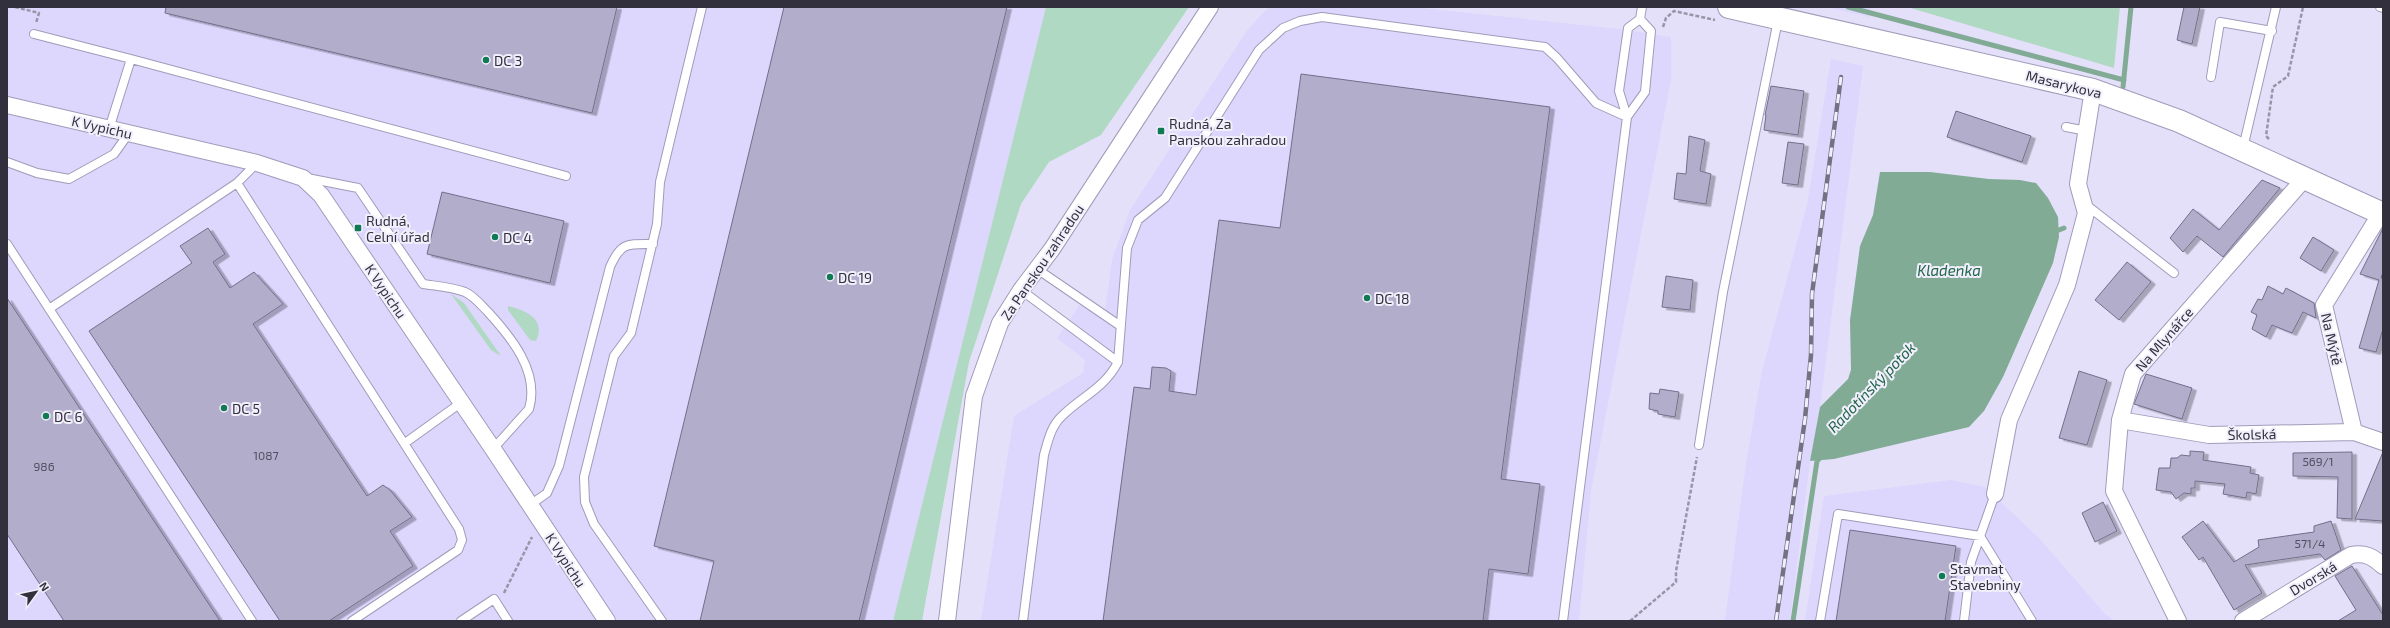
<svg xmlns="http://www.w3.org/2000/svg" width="2390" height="628" font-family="'Exo 2',sans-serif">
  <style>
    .built { fill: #ddd6fd }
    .green { fill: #b0d9c3 }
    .water { fill: #82ab96 }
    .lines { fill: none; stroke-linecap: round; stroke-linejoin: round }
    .stream { stroke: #82ab96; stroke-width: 5 }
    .building { fill: #b3adcc; stroke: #736e8a; filter: url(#shadow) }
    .service-casing { stroke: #a19bb9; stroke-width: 10 }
    .minor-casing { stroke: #a19bb9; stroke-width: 18 }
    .secondary-casing { stroke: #a19bb9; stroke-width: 24 }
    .path { stroke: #9995a9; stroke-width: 2.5; stroke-dasharray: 4 2; stroke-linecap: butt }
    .service { stroke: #fff; stroke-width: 8 }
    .minor { stroke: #fff; stroke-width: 16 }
    .secondary { stroke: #fff; stroke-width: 22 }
    .rail-casing { stroke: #757183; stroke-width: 4.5 }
    .rail { stroke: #f2effc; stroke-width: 3; stroke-dasharray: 9; stroke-linecap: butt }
    .poi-dot { fill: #107a54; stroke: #f2effc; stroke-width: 1.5 }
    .labels { text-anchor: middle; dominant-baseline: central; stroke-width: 4; stroke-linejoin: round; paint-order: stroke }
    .number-label { font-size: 12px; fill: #524f60 }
    .poi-label { font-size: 14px; fill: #32303c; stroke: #f2effc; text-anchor: start }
    .street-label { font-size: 14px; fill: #32303c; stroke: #f2effc }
    .water-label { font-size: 15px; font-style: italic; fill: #216649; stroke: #f2effc }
  </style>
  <defs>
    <filter id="shadow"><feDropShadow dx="4.5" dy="2.5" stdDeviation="0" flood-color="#0004"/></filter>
  </defs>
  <rect width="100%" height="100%" fill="#e5e0fa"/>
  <path class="built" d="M7 7H1046L893 621H7Z
    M1269 7H1412L1619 29 1671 37V80L1591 491 1579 621H981L1014 416 1083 373 1085 360 1057 338 1084 299 1105 312 1112 260 1130 210 1248 29Z
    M1826 7H1871L1870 17Z
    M1831 59 1863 66 1820 407 1810 462 1790 621H1725L1746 464 1762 371 1807 205Z
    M1951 480 1985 487 2039 538 2105 614 2115 621H1805L1824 496Z"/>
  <path class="green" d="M1046 7H1189L1101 135 1049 162 1021 204 969 362 922 621H893Z
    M1907 7H2120L2114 68Z
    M451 294 464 303 501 356 491 350Z
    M508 306C525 310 547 319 536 341L530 340 508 310Z"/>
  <path class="water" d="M1880 172H1930L1989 179 2020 180 2036 183 2048 198 2058 217 2059 237 2053 263 2003 377 1984 411 1969 427 1834 459 1810 461 1820 407 1848 379 1851 370 1850 320 1860 246 1873 215Z"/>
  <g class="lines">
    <path class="stream" d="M1848 7 2124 80
      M2123 87 2131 7
      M2054 232 2064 228
      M1793 621 1817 461 1822 456"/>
  </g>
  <path class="building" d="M166 7H617L592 113 165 13Z
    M784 7H1007L859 621H700L714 561 654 546Z
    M2184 7H2200L2192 44 2177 40Z
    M1301 74 1550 107 1501 479 1540 484 1528 574 1489 569 1483 621H1103L1134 387 1150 389 1152 367 1166 368 1171 371 1169 391 1196 395 1219 220 1280 228Z
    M1771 86 1804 91 1798 135 1764 130 1766 115H1765Z
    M1956 111 2031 136 2022 162 1947 137Z
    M1689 136 1705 140 1700 171 1711 174 1706 204 1674 199 1677 173 1686 174Z
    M1788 142 1804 144 1798 185 1782 183Z
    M2262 180 2280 188 2223 257 2197 236 2183 252 2170 238 2193 209 2219 230Z
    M442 192 564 221 550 283 427 254Z
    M208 228 225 254 213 262 230 288 254 272 283 304 253 324 367 496 383 485 390 490 412 517 390 531 413 566 329 621H280L89 331 192 263 180 246Z
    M2383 228V272L2381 278 2383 279V329L2376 352 2359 348 2379 280 2360 274Z
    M2313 237 2334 250 2321 271 2300 258Z
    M2127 262 2151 282 2119 320 2095 300Z
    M1666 276 1693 280 1690 310 1662 307Z
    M2268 286 2283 294 2286 288 2314 303 2316 318 2303 312 2292 333 2272 325 2266 337 2252 329 2257 315 2251 312 2258 299 2262 300Z
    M7 298 220 621H64L7 534Z
    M2079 371 2107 380 2087 445 2059 438Z
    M2146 374 2192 388 2182 419 2134 404Z
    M1660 389 1679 392 1675 417 1658 414V411L1649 409 1650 393 1659 394Z
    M2190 451 2204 452 2203 460 2251 467 2250 473 2259 475 2256 494 2247 492 2246 498 2223 494 2225 484 2195 481V488H2191V494L2184 493 2176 499 2171 492 2156 490 2159 468H2170L2171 458H2177L2181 455 2190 456Z
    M2352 452V519L2337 518 2338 477 2293 476V453Z
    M2383 452V521L2355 519Z
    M2103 502 2117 531 2095 542 2082 513Z
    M2203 521 2234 562 2259 547 2258 540 2314 532V526L2331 521 2341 550 2325 560 2320 554 2245 565 2262 593 2234 610 2203 557 2199 560 2182 537Z
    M1850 530 1956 546 1945 621H1836Z
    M2352 566 2383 615V621H2338L2356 610 2335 576Z"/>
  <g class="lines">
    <g class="service-casing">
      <path id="service" d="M2380 7 2383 8
        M34 34 131 59
        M2211 77 2220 22 2272 31
        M1627 117 1645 92 1651 31 1640 19
        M2066 127 2087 131
        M109 129 131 59 566 176
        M2243 148 2276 7
        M7 162 37 173 69 179 114 154 129 133
        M307 178 358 188 423 284C436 286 452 287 465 292 474 296 481 305 488 312 511 337 540 372 529 409L493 449
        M237 183 459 529 462 540 458 550 352 621
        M2085 204 2174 273
        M7 244 252 621
        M1037 269 1119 325
        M1021 290 1118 362
        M49 309 237 183 257 163
        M405 443 462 402
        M1699 445 1723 292 1778 20
        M530 505 547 493 559 466 610 267C621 242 627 244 653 244
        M461 621 494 599 508 621
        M662 621 594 524 585 502 584 477 614 356 631 333 657 224 660 182 702 7
        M1023 621 1044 455C1048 441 1051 426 1062 416 1082 396 1104 389 1118 362L1127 248 1138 220 1165 198 1259 50 1283 28 1300 21 1322 17 1545 47 1557 58 1596 103 1627 117
        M1563 621 1627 117 1619 91 1628 28 1640 19 1642 7
        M1820 621 1838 514 1980 536 2032 621
        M1964 621 1971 562 1995 494"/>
    </g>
    <g class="minor-casing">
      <path id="minor" d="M7 105 257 163 303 178 321 195 493 449 607 621
        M2120 420 2209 435 2354 432 2383 442
        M2354 432 2324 305 2381 213
        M1995 494 2009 420 2067 285 2086 213 2078 184 2093 90
        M947 621 974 396 1000 323 1021 290 1052 249 1210 7
        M2178 621 2114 491 2120 420 2133 374 2305 178
        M2243 621 2351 555C2365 552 2373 557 2383 566"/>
    </g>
    <g class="secondary-casing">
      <path id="secondary" d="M1729 7 2093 90 2179 121 2383 214"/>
    </g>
    <path class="path" d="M15 7 39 13 36 23
      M1663 27 1666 18 1674 11 1715 20
      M2269 139 2266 136 2273 87 2288 76 2303 7
      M504 593 532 537
      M1630 621 1676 582V571L1697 457"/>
    <use href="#service" class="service"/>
    <use href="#minor" class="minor"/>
    <use href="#secondary" class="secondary"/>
    <g class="rail-casing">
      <path id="rail" d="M1776 621 1805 419 1811 355 1812 294 1841 77"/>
    </g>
    <use href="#rail" class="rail"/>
  </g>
  <g class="poi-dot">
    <circle cx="486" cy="60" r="4"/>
    <rect x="1157" y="127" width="8" height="8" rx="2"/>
    <rect x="354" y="224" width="8" height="8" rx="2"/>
    <circle cx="495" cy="237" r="4"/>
    <circle cx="830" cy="277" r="4"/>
    <circle cx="1367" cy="298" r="4"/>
    <circle cx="224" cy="408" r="4"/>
    <circle cx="46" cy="416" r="4"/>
    <circle cx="1942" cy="576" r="4"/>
  </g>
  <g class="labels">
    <g class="number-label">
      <text x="266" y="455">1087</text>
      <text x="2318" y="461">569/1</text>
      <text x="44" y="466">986</text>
      <text x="2310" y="543">571/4</text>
    </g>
    <g class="poi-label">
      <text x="494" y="60">DC 3</text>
      <text x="1169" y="123">Rudná, Za<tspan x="1169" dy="16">Panskou zahradou</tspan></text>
      <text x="366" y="220">Rudná,<tspan x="366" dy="16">Celní úřad</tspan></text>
      <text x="503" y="237">DC 4</text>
      <text x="838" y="277">DC 19</text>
      <text x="1375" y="298">DC 18</text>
      <text x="232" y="408">DC 5</text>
      <text x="54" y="416">DC 6</text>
      <text x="1950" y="568">Stavmat<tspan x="1950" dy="16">Stavebniny</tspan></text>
    </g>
    <g class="street-label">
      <text transform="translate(2064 84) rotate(14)">Masarykova</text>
      <text transform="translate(102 127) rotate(13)">K Vypichu</text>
      <text transform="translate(1042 262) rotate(-56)">Za Panskou zahradou</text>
      <text transform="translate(386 291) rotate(56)">K Vypichu</text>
      <text transform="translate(2164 339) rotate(-49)">Na Mlynářce</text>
      <text transform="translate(2332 339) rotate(77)">Na Mýtě</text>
      <text transform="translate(2252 434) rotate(-1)">Školská</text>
      <text transform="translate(566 560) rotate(57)">K Vypichu</text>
      <text transform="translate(2313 578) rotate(-31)">Dvorská</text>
    </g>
    <g class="water-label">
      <text x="1949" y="270">Kladenka</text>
      <text transform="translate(1871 387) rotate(-46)">Radotínský potok</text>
    </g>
  </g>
  <rect width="2390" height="628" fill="none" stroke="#32303c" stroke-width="16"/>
  <g transform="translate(36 592) rotate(57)" stroke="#f2effc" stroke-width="3" paint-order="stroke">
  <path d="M0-3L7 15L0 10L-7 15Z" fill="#32303c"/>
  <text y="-6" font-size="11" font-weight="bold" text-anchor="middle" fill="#32303c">N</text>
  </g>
</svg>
